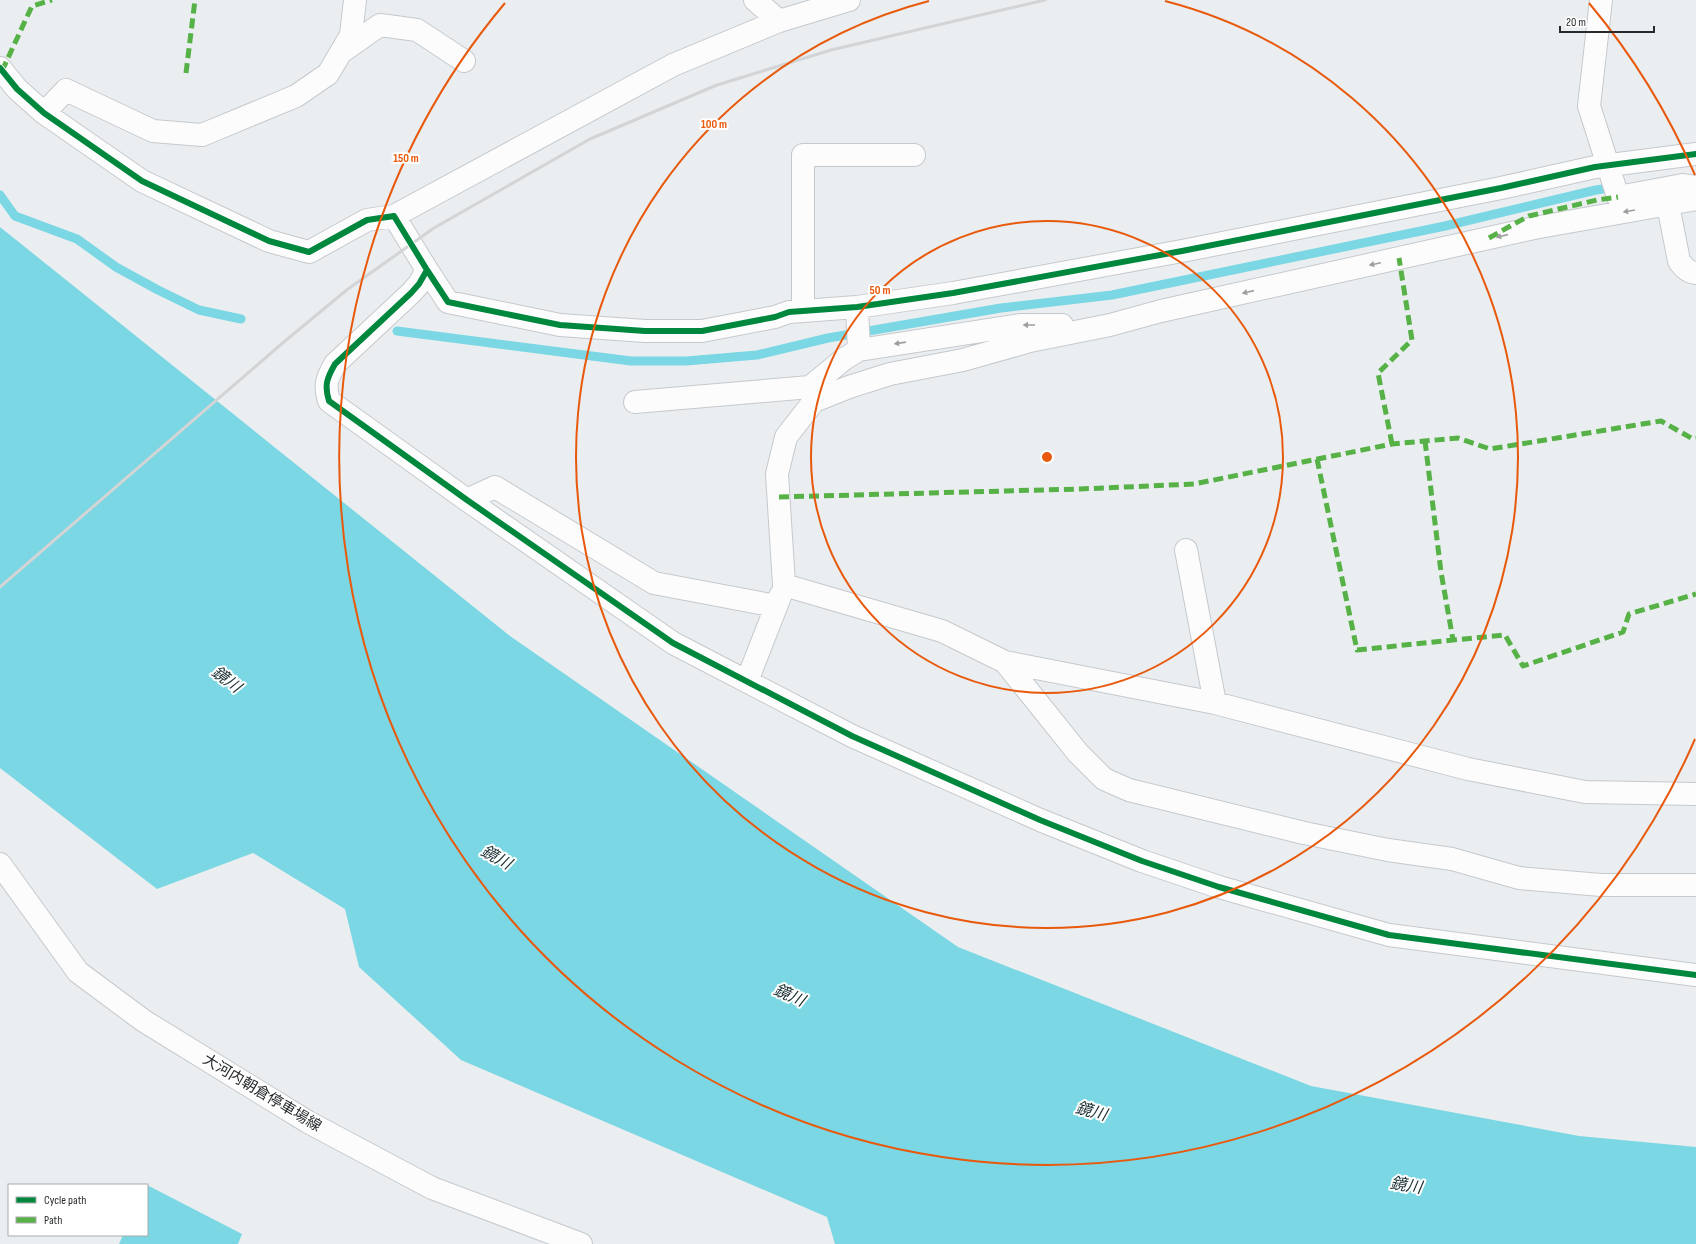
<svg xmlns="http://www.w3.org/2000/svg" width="1696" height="1244" font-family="'Sofia Sans Condensed','Noto Sans JP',sans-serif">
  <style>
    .water { fill: #7ad7e3 }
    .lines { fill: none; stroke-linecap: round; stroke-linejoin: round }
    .stream { stroke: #7ad7e3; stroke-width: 9 }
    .minor-casing { stroke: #c6c9cc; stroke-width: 24 }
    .major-casing { stroke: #c6c9cc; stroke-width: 24 }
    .minor { stroke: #fcfcfd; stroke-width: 22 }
    .major { stroke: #fcfcfd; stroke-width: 22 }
    .rail { stroke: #d2d4d5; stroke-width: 3 }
    .quiet { stroke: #56b246; stroke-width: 5; stroke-dasharray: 10 5; stroke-linecap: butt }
    .cycleway-casing { stroke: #fff; stroke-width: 8 }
    .cycleway { stroke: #00873e; stroke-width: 6 }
    .oneway { fill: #9c9e9f }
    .ring { fill: none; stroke: #e8590c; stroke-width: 2 }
    .labels { text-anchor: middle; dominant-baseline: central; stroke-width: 4; stroke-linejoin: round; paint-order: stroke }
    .street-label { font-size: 15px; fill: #272a2c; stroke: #fff }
    .water-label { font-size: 16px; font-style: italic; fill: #182e31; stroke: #fff }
    .centre { fill: #e8590c; stroke: #fff; stroke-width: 2 }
    .ring-label { font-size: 12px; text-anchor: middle; font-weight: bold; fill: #e8590c; stroke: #fff; stroke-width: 4; stroke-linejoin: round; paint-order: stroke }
  </style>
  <rect width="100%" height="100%" fill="#eaeef1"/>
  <path class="water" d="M0 227 510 636 958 947 1311 1086 1579 1136 1696 1147V1244H835L827 1217 461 1060 359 967 345 909 253 853 157 889 0 768Z
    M145 1184 242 1234 238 1244H119L123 1235H147V1185Z"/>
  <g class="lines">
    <path class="stream" d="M0 195 15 216 77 239 116 267 158 290 199 310 241 319
      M397 331 631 361H686L757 355 828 338 1001 308 1112 295 1445 226 1596 190 1616 187"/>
    <g class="minor-casing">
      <path id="minor" d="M755 0 779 21
        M1601 0 1589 106 1618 197 1683 185 1696 187
        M343 51 380 25 417 30 464 61
        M0 68 17 89 44 113 142 181 269 241 309 252 367 220 394 216 427 270 419 284 411 293 335 364C327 378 324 385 329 401L467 500 673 643 852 736 1040 820 1142 861 1219 887 1389 935 1696 975
        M44 113 66 90 153 131 202 135 296 96 328 74 351 35 355 0
        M1696 199 1534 228 1161 311 1110 325 1030 341 963 360 890 374 849 387 814 401 786 437 777 474 784 585 942 631 1005 662 1078 753 1104 779 1129 790 1304 833 1388 850 1452 859 1519 878 1601 885H1696
        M1668 205 1679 261C1684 268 1688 272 1696 273
        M394 216 673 65 779 21 849 0
        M427 270 448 302 560 325 645 331H702L775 317 789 312 857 307 953 293 1182 251 1501 188 1595 167 1696 154
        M857 307 859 350
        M803 310V155H914
        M814 401 810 387 844 359 859 350 1020 325H1062
        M635 402 810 387
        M467 500 495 487 654 583 776 606
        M1186 550 1215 703
        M1005 662 1215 703 1468 769 1585 792 1696 794
        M747 681 781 594"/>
    </g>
    <g class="major-casing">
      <path id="major" d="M0 864 78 972 144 1021 308 1122 432 1188 581 1244"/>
    </g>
    <use href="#minor" class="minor"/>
    <use href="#major" class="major"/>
    <path class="rail" d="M0 587 285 341 348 289 434 228 590 139 717 85 831 50 1045 0"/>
    <path class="quiet" d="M2 71 32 6 52 0
      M186 73 195 0
      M1489 238 1514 224 1529 216 1597 200 1618 197
      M1425 441 1441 572 1453 640 1505 635 1523 666 1623 632 1629 614 1696 594
      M1392 444 1378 373 1412 340 1399 258
      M1317 459 1357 650 1453 640
      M779 497 1080 489 1194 484 1392 444 1458 438 1490 449 1661 421 1693 439 1696 438"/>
    <g class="cycleway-casing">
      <path id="cycleway" d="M0 68 17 89 44 113 142 181 269 241 309 252 367 220 394 216 427 270 419 284 411 293 335 364C327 378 324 385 329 401L467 500 673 643 852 736 1040 820 1142 861 1219 887 1389 935 1696 975
        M427 270 448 302 560 325 645 331H702L775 317 789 312 857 307 953 293 1182 251 1501 188 1595 167 1696 154"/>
    </g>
    <use href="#cycleway" class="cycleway"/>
  </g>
  <defs><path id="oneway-solid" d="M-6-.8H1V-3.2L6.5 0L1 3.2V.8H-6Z"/></defs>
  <g class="oneway">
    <use href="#oneway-solid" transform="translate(1629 211) rotate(170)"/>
    <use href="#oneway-solid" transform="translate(1502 236) rotate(167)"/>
    <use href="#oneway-solid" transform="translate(1375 264) rotate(168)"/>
    <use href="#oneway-solid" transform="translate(1248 292) rotate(167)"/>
    <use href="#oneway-solid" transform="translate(1029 325) rotate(180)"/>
    <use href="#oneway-solid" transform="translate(900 343) rotate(172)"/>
  </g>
  <g class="ring">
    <circle cx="1047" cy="457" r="236"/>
    <path d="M1165 1A471 471 0 1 1 929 1"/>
    <path d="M1695 739A707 707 0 1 1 505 3M1589 3A707 707 0 0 1 1695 175"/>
  </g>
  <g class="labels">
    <g class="street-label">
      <text transform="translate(262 1093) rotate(31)">大河内朝倉停車場線</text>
    </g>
    <g class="water-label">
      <text transform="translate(226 680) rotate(37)">鏡川</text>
      <text transform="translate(496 858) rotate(29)">鏡川</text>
      <text transform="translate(789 996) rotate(24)">鏡川</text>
      <text transform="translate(1091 1112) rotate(15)">鏡川</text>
      <text transform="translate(1406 1186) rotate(9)">鏡川</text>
    </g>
  </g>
  <circle cx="1047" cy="457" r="6" class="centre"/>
  <g class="ring-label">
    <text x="714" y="128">100 m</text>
    <text x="406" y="162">150 m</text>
    <text x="880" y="294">50 m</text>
  </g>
  <rect x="8" y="1184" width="140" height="52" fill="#ffffff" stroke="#a9aaab"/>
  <rect x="16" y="1197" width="20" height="6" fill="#00873e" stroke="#a9aaab"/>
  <text x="44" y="1204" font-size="12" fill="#272a2c">Cycle path</text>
  <rect x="16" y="1217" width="20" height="6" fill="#56b246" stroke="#a9aaab"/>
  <text x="44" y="1224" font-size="12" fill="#272a2c">Path</text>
  <path d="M1560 26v6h94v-6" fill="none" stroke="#272a2c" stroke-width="2"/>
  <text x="1566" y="26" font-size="12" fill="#272a2c" stroke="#ffffff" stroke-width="3" paint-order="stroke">20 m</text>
</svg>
